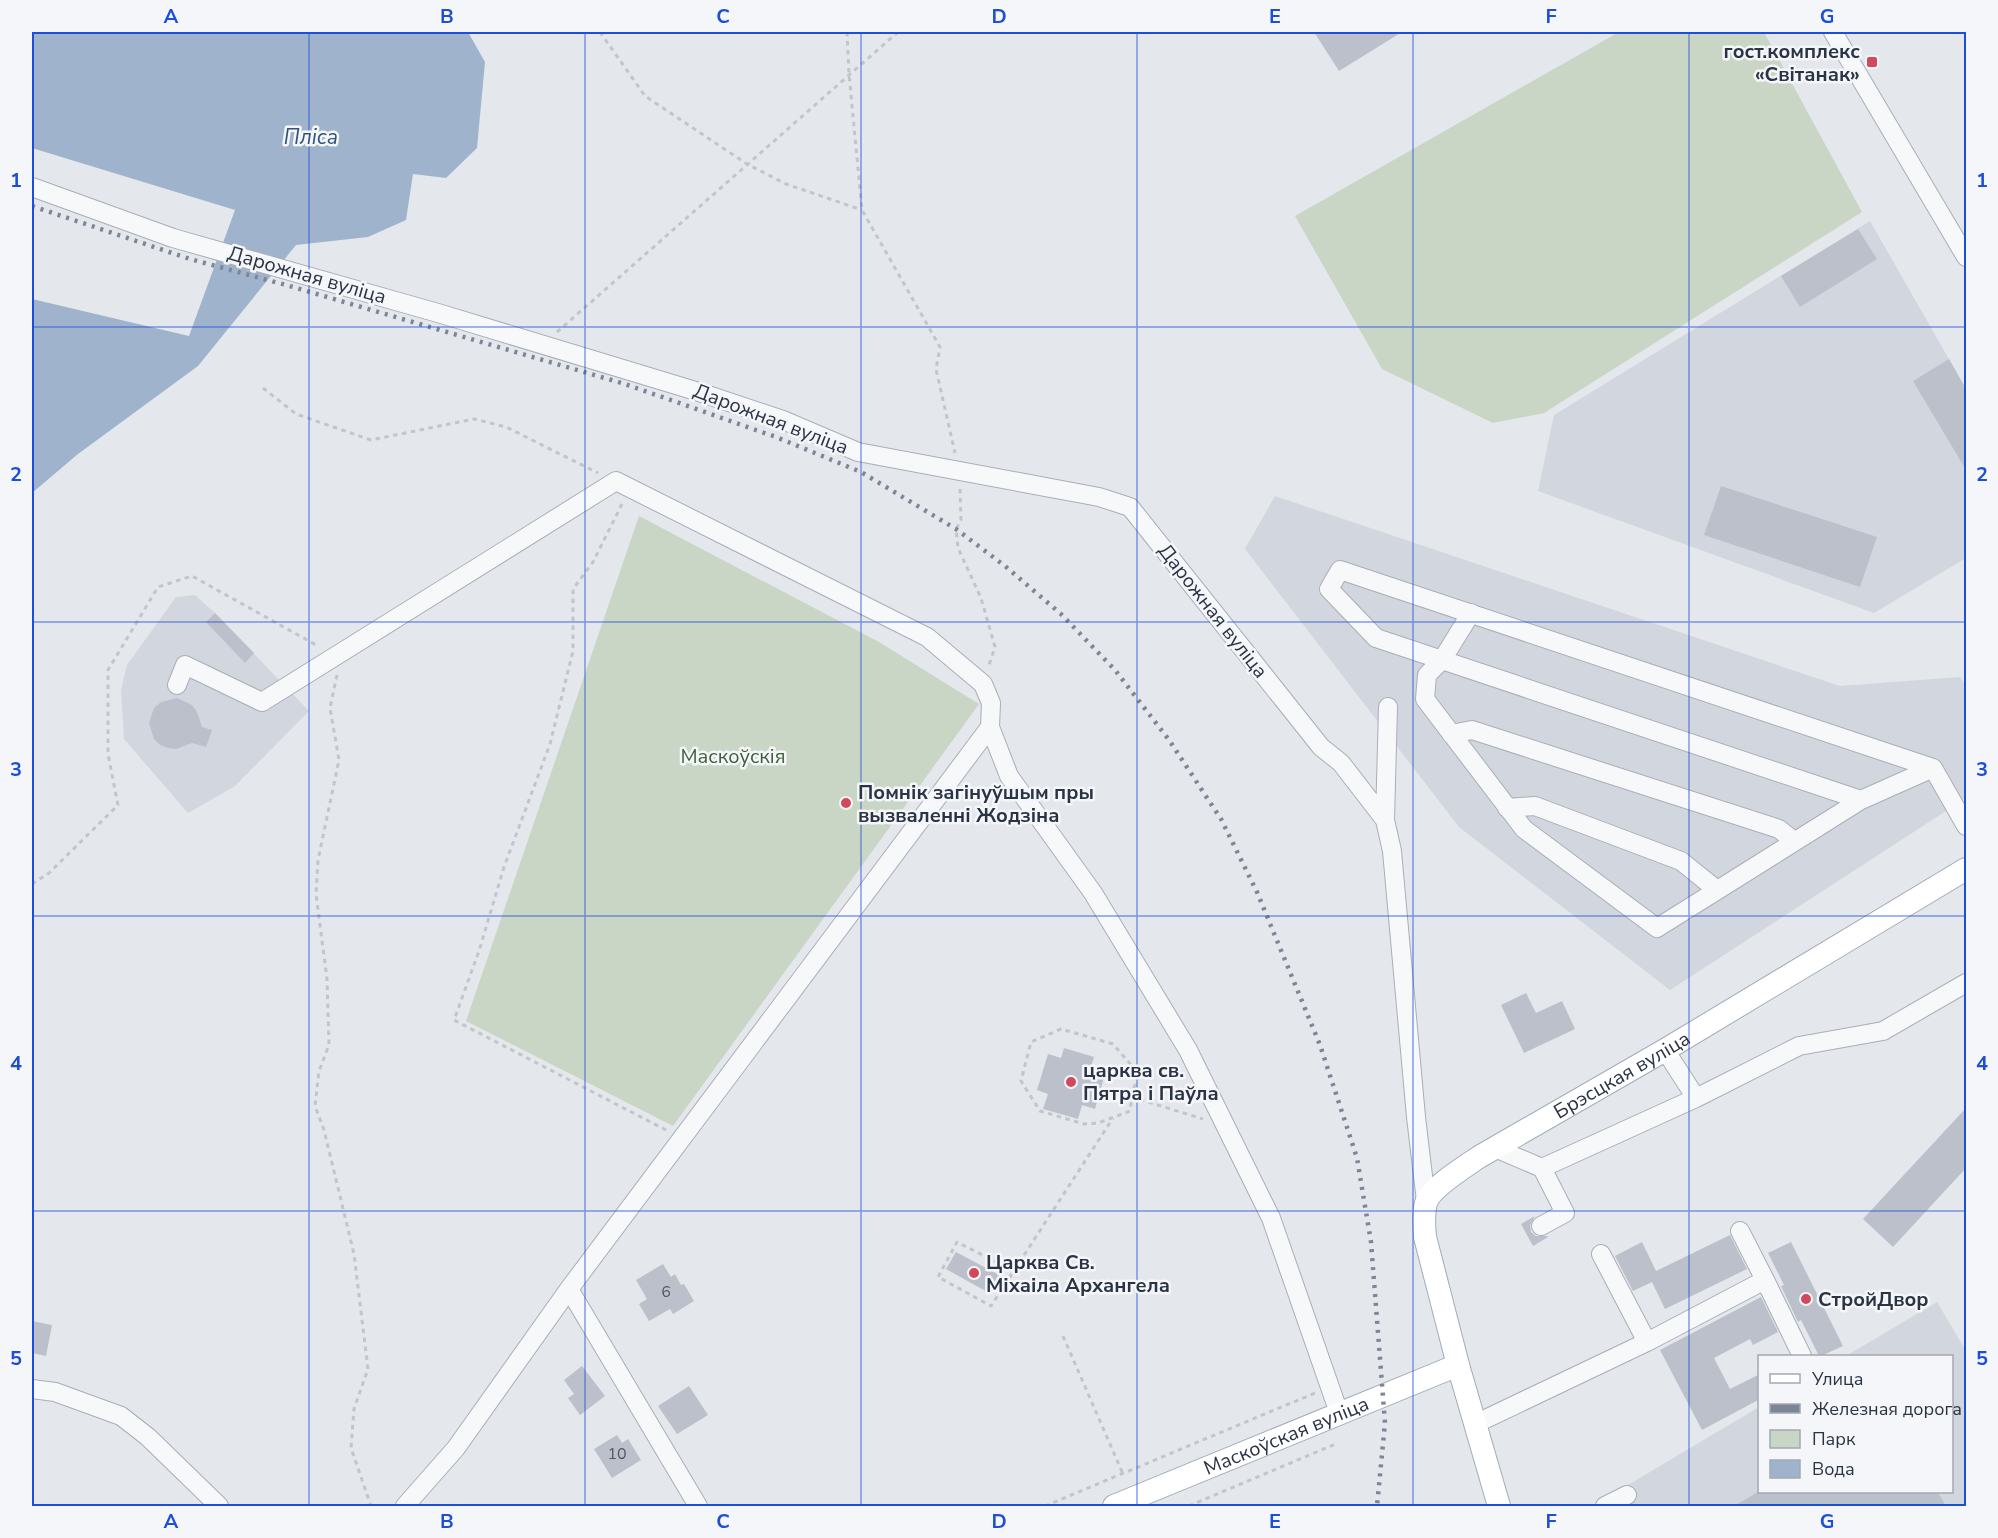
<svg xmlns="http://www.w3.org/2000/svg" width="1998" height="1538" font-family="'Nunito Sans',sans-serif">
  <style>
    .built { fill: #d2d6de }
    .green { fill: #c9d6c5 }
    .water { fill: #9fb4cc }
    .building { fill: #bbc0ca }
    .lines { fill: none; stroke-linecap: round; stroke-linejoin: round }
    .minor-casing { stroke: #a9aeb7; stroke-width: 20 }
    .major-casing { stroke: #a3abb8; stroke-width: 24 }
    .path { stroke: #c2c5cb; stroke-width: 3; stroke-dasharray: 4.5 4.5; stroke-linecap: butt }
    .minor { stroke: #f7f8fa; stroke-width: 18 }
    .major { stroke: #fff; stroke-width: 22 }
    .rail { stroke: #7d8696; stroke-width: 4.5; stroke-dasharray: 3 6; stroke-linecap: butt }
    .grid { fill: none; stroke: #1d4ed8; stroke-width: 1.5; stroke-opacity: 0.55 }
    .poi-dot { fill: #d1495b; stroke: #f4f6f9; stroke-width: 2 }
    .labels { text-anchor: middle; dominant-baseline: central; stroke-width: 5; stroke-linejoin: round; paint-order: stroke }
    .number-label { font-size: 16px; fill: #4f5766 }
    .poi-label { font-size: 20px; font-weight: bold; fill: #2b3445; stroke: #f4f6f9; text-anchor: start }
    .street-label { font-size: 20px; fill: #2b3445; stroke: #f4f6f9 }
    .park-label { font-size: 20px; fill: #3f6138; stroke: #f4f6f9 }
    .water-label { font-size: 21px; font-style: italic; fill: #34527a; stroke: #f4f6f9 }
    .neatline { fill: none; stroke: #1d4ed8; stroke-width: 2 }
    .grid-label { font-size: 20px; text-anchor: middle; font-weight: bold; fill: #1d4ed8 }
  </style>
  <rect width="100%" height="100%" fill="#e4e7ec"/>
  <path class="built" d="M1870 221 1966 389V558L1874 613 1538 491 1554 415Z
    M1275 496 1840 686 1960 677 1966 686V798L1670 990 1459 827 1245 549Z
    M195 595 215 613 309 711 235 786 188 813 124 739 121 690 127 665 176 597Z
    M1937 1302 1966 1351V1506H1633L1623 1488 1759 1407 1760 1492H1952V1356H1846Z"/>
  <path class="green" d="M1619 32H1764L1862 212 1544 413 1493 423 1382 369 1295 216Z
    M639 516 879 642 979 704 673 1126 466 1021Z"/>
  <path class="water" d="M32 32H468L485 62 477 148 446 178 413 174 406 220 368 237 296 245 198 366 78 454 32 493V299L189 336 235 210 32 148Z"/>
  <path class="building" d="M1314 32H1402L1339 71Z
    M1858 229 1877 259 1800 307 1781 276Z
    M1949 359 1966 389V470L1913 381Z
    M1721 486 1877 537 1860 587 1704 535Z
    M215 613 254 653 245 663 206 622Z
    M177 698 192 705 197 712 202 727 212 730 206 747 192 743 176 749 168 748 160 745 154 739 149 723 154 708 161 702Z
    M1526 993 1536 1013 1562 1001 1575 1029 1524 1053 1501 1005Z
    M1064 1048 1094 1057 1090 1070 1105 1074 1095 1109 1082 1105 1078 1119 1043 1109 1048 1094 1037 1090 1048 1054 1061 1058Z
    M1966 1108V1168L1893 1247 1863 1219Z
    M1535 1216 1530 1225 1531 1232 1536 1236H1547L1548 1237 1533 1246 1521 1224Z
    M1730 1235 1747 1269 1665 1309 1652 1282 1633 1291 1615 1256 1642 1242 1656 1271Z
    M1791 1242 1843 1346 1821 1356H1819L1801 1320 1798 1322 1781 1286 1784 1285 1768 1253Z
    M956 1252 1001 1276 991 1294 946 1269Z
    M663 1264 671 1277 675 1274 681 1285 684 1284 694 1301 673 1314 670 1309 649 1321 639 1304 647 1299 636 1280Z
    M1761 1297 1778 1332 1753 1345 1750 1339 1714 1358 1730 1389 1760 1374V1399L1702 1430 1660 1350Z
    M32 1321 52 1325 46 1356 32 1353Z
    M582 1366 605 1396 580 1415 568 1398 574 1394 564 1380Z
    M689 1386 708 1415 677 1434 658 1406Z
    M617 1435 622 1443 628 1439 641 1460 612 1478 594 1449Z
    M1760 1491H1937L1946 1506H1734Z"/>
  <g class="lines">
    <g class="minor-casing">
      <path id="minor" d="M1833 32 1966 257
        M32 187 173 238 438 313 699 392 783 420 858 452 1099 497 1130 507 1321 747 1341 763 1385 820
        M1471 613 1442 660 1427 675 1425 699 1524 829 1657 928 1861 800 1933 768
        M177 685 185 665 262 702 616 481 927 637 983 684 991 703 990 727 1009 776 1093 893 1188 1050 1271 1218 1339 1413
        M1388 707 1385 820 1392 851 1416 1117 1426 1201
        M1451 734 1472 730 1779 829 1794 841
        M1861 800 1376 638 1329 589 1340 570 1933 768 1966 826
        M1507 808 1535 806 1681 861 1717 890
        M1665 1050 1696 1098 1799 1046 1883 1031 1966 983
        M1495 1148 1542 1168
        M1541 1226 1565 1213 1542 1168 1696 1098
        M1740 1231 1765 1280
        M1601 1254 1647 1342
        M569 1289 698 1506
        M32 1389 55 1392 121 1416 148 1437 219 1506
        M1475 1424 1647 1342 1765 1280 1802 1356
        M405 1506 456 1448 569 1289 990 727
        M1605 1506 1627 1495"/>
    </g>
    <g class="major-casing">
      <g id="major">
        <path id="s1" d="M1114 1506 1458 1365"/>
        <path id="s2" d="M1499 1506 1458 1365 1425 1237C1424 1226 1423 1214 1426 1203 1430 1188 1466 1166 1479 1157L1665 1050 1966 869"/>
      </g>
    </g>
    <path class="path" d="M600 32 645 96 747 164 786 184 862 210
      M847 32 849 74 862 210 940 347 936 369 955 453
      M557 332 898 32
      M263 388 296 414 371 440 474 419 506 427 598 473
      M960 489 961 520 956 529 958 548 981 598 995 647 989 665
      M622 504 593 562 573 589V651L550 744 504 867 479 951 454 1020 666 1130
      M337 675 330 708 339 760 318 860 316 894 327 979 329 1045 319 1071 315 1106 324 1130 354 1254 368 1369 354 1409 351 1448 371 1506
      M32 884 49 873 118 805 108 754V670L158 587 192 576 318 646
      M1132 1097 1138 1073 1113 1044 1061 1029 1031 1042 1021 1081 1040 1111 1084 1124 1098 1123 1130 1111 1132 1097 1203 1119
      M1014 1271 957 1242 938 1277 991 1306 1113 1118
      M1063 1336 1123 1474
      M1045 1506 1315 1393
      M1189 1506 1338 1443"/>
    <use href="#minor" class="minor"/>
    <use href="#major" class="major"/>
    <path class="rail" d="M32 206 190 259 286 285 625 384 776 437 861 472 956 529 1005 566 1061 614 1115 670 1169 740 1221 819 1257 892 1320 1045 1357 1158 1371 1242 1385 1423 1377 1506"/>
  </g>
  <path class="grid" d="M309 32V1506M585 32V1506M861 32V1506M1137 32V1506M1413 32V1506M1689 32V1506M32 327H1966M32 622H1966M32 916H1966M32 1211H1966"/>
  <g class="poi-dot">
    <rect x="1866" y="56" width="12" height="12" rx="3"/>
    <circle cx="846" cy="803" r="6"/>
    <circle cx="1071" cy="1082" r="6"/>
    <circle cx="974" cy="1273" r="6"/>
    <circle cx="1806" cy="1299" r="6"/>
  </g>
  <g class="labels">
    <g class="number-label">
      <text x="666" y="1292">6</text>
      <text x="617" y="1454">10</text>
    </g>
    <g class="poi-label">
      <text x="1860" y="51" text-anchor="end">гост.комплекс<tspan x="1860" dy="23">«Світанак»</tspan></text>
      <text x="858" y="792">Помнік загінуўшым пры<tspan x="858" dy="23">вызваленні Жодзіна</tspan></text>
      <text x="1083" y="1070">царква св.<tspan x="1083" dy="23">Пятра і Паўла</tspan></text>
      <text x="986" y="1262">Царква Св.<tspan x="986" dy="23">Міхаіла Архангела</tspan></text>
      <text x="1818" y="1299">СтройДвор</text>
    </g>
    <g class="street-label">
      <text transform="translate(307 275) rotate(16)">Дарожная вуліца</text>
      <text transform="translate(771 419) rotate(21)">Дарожная вуліца</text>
      <text transform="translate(1213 611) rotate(52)">Дарожная вуліца</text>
      <text stroke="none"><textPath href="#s2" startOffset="549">Брэсцкая вуліца</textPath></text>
      <text stroke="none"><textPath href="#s1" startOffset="186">Маскоўская вуліца</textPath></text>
    </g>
    <g class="park-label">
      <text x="733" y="756">Маскоўскія</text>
    </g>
    <g class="water-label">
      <text x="311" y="137">Пліса</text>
    </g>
  </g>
  <rect width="1998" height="1538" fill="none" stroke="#f4f6f9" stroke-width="66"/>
  <rect x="1758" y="1355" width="195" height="138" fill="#f4f6f9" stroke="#a4a8b1" stroke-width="1.5"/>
  <rect x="1770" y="1374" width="30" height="9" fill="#ffffff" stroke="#a4a8b1" stroke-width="1.5"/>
  <text x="1812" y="1385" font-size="18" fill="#2b3445">Улица</text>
  <rect x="1770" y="1404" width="30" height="9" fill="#7d8696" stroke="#a4a8b1" stroke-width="1.5"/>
  <text x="1812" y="1415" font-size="18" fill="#2b3445">Железная дорога</text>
  <rect x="1770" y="1430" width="30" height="18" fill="#c9d6c5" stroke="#a4a8b1" stroke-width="1.5"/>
  <text x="1812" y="1445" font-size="18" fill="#2b3445">Парк</text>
  <rect x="1770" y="1460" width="30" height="18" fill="#9fb4cc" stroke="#a4a8b1" stroke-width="1.5"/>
  <text x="1812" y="1475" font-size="18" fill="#2b3445">Вода</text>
  <rect x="33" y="33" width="1932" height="1472" class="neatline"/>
  <g class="grid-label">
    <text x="171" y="23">A</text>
    <text x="447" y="23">B</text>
    <text x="723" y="23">C</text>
    <text x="999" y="23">D</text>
    <text x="1275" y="23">E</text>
    <text x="1551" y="23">F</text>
    <text x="1827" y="23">G</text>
    <text x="16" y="187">1</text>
    <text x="1982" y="187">1</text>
    <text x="16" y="481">2</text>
    <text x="1982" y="481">2</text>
    <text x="16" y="776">3</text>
    <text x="1982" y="776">3</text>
    <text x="16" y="1070">4</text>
    <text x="1982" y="1070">4</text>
    <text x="16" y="1365">5</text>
    <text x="1982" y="1365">5</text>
    <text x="171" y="1528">A</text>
    <text x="447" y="1528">B</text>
    <text x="723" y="1528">C</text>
    <text x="999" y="1528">D</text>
    <text x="1275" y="1528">E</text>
    <text x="1551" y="1528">F</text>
    <text x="1827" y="1528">G</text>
  </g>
</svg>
